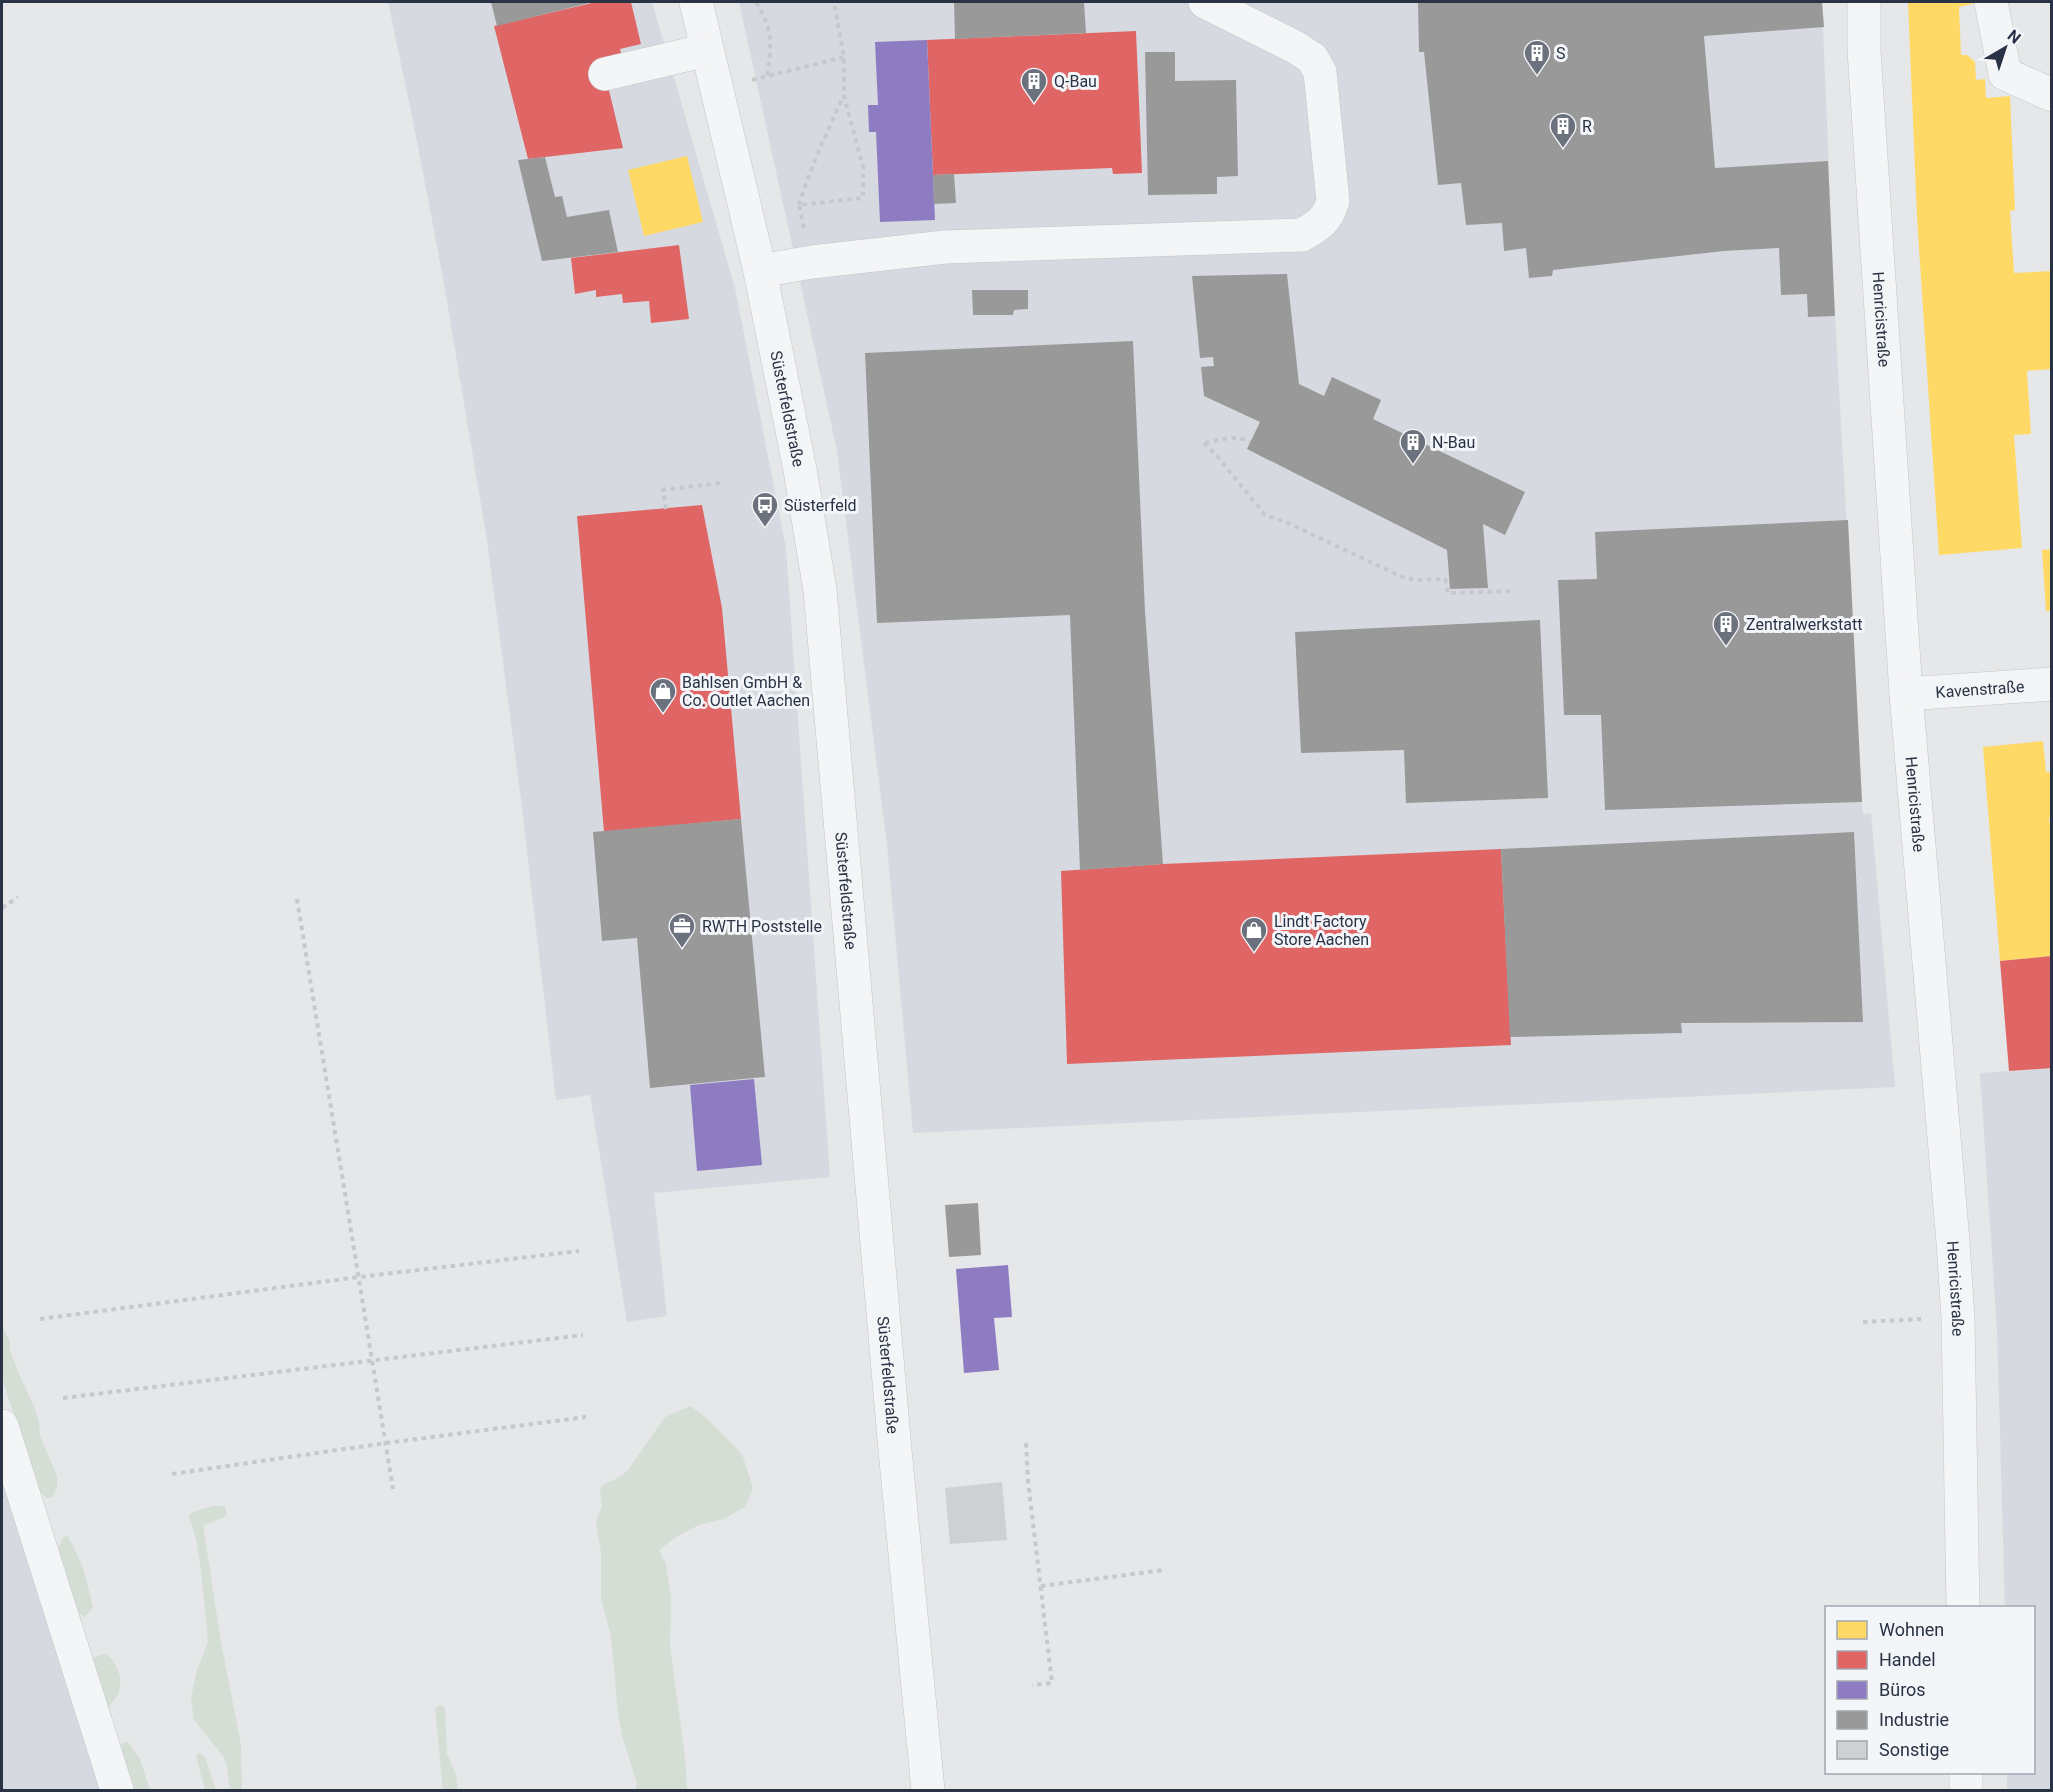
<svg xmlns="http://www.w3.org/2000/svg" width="2053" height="1792" font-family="Roboto,sans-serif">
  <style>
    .built { fill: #d6dae0 }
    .green { fill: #d5ded4 }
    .homes { fill: #ffd966 }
    .shops { fill: #e06666 }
    .offices { fill: #8e7cc3 }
    .industry { fill: #999 }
    .building { fill: #ced0d3 }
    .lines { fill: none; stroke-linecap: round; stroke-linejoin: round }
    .minor-casing { stroke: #c3c5c7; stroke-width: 34 }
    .path { stroke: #c6c8cc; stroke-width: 4; stroke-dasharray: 4.5 4.5; stroke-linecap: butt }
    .minor { stroke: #f4f5f6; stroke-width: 33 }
    .labels { text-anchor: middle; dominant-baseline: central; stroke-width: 6; stroke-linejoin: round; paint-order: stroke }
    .poi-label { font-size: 16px; fill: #293345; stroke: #f3f5f9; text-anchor: start }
    .street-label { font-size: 16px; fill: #293345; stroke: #f3f5f9 }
  </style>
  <rect width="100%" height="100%" fill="#e5e7e9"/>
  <path class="built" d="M388 2H652L735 288 786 548 830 1177 654 1193 667 1316 627 1322 590 1095 556 1100 521 800 487 540 443 278 414 126Z
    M739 2H1822L1835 316 1862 802 1863 814 1871 813 1895 1087 913 1133 887 845 837 451Z
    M2051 1068V1790H2007V1773L2034 1772V1608L2005 1607 1997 1331 1980 1073Z
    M2 1471 131 1790H2Z"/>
  <path class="green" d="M2 1325 10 1342V1350L19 1374 34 1406 39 1422 40 1436 57 1476V1487L52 1497 46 1498 38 1489 2 1378Z
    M690 1406 704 1416 742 1454 753 1488 745 1507 723 1519 699 1525 676 1537 659 1550 666 1564 671 1599 670 1646 685 1757 687 1790H635L637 1783 622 1736 618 1714 611 1636 601 1599V1553L596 1522 602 1506 600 1488C609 1480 620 1479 628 1470L665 1417Z
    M213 1506H225L227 1513 225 1517 204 1525V1532L221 1642 241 1745 242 1790H230L227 1766 223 1756 194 1720 191 1698 197 1670 208 1642 201 1570 196 1539 189 1515 193 1512Z
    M68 1536 83 1567 93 1607 85 1617 76 1612 57 1551 63 1537Z
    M105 1654C118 1661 124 1681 118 1694 116 1698 112 1702 109 1706L105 1705 91 1664 93 1658Z
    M441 1705 445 1708 447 1754 456 1775 458 1790H443L435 1708Z
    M124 1742H128L140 1759 150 1790H128L120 1748Z
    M199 1753 205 1757 216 1790H205L196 1756Z"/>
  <path class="homes" d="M1908 2H1981L1959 7 1961 55H1967L1975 62 1976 80 1985 79 1986 98 2010 96 2015 210 2010 211 2014 273 2052 271V369L2027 371 2031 434 2014 435 2022 548 1939 555 1917 217Z
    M687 156 703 222 644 236 628 170Z
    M2052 549V611H2046L2042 550Z
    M2043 741 2046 772H2052V818H2049L2052 844V956L2000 961 1983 747Z"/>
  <path class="shops" d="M596 2H631L641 44 620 49 622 56 605 74 623 148 528 159 494 26Z
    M1136 31 1142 173 1113 174 1112 168 933 175 927 40Z
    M679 245 689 319 651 323 649 301 623 303 622 294 596 297V290L575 294 571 258Z
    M702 505 722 608 741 819 604 832 577 516Z
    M1501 849 1511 1045 1067 1064 1061 871 1163 864Z
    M2052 956V1068L2009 1071 2000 961Z"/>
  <path class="offices" d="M927 40 935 220 880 222 876 132H869L868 105H878L875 42Z
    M754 1079 762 1165 697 1171 690 1085Z
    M1008 1265 1012 1317 994 1318 999 1370 964 1373 956 1269Z"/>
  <path class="industry" d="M491 2H593L497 26Z
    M954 2H1084L1086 33 955 39Z
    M1418 2H1822L1824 27 1704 36 1715 168 1828 161 1835 316 1808 317 1807 294 1781 295 1779 248 1724 251 1553 270 1552 276 1529 278 1526 248 1504 251 1502 223 1466 225 1461 183 1438 185 1424 52H1419Z
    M1145 52H1175V81L1236 80 1238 176 1217 177V194L1148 195Z
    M545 157 555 197 562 196 567 217 609 210 618 252 542 261 518 160Z
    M954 174 956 203 934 204 933 175Z
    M1287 274 1299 384 1324 396 1332 377 1381 400 1373 419 1525 492 1505 535 1483 524 1488 588 1450 589 1447 550 1247 449 1260 422 1204 396 1201 367 1214 366 1213 357 1200 358 1192 276Z
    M972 290H1028V309L1014 310 1013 315H973Z
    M1133 341 1145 611 1163 864 1080 870 1070 615 877 623 865 353Z
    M1848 520 1862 802 1605 810 1601 715H1564L1558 580 1597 579 1595 532Z
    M1540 620 1548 798 1406 803 1404 750 1301 753 1295 632Z
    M741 819 765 1077 650 1088 637 938 602 941 593 832Z
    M1854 832 1863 1022 1681 1023 1682 1033 1510 1037 1501 849Z
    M978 1203 981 1255 949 1257 945 1205Z"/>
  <path class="building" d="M1002 1482 1007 1540 950 1544 945 1488Z"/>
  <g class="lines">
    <g class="minor-casing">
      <g id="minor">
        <path id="s1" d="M696 2 760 271 800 470 820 590 895 1450 928 1790"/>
        <path id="s2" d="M1864 2V50L1906 694 1953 1242 1958 1318 1963 1608"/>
        <path d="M1991 2 2005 74 2052 95"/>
        <path d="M605 74 707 50"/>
        <path d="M760 271 812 262 945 247 1302 235C1319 225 1327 221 1333 201L1320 72 1312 58 1295 47 1205 2"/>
        <path id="s3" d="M1906 694 2052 684"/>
        <path d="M2 1426 117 1790"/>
        <path d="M1966 1772V1790"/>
      </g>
    </g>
    <path class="path" d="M756 2C773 29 772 46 767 76
      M752 80 844 57
      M799 205C810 167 827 133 843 97
      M804 228 799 205 863 198V167L844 96V57L834 2
      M1204 443 1217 456 1265 515 1288 523 1400 576 1415 580 1445 579 1448 593 1514 591
      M1205 443C1219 440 1236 434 1250 442
      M666 509 663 490 720 483
      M297 899 393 1489
      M2 908 18 897
      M40 1319 359 1277 579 1251
      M1863 1322 1921 1319
      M63 1398 583 1335
      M1026 1443 1028 1481 1052 1683 1032 1685
      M172 1474 386 1443 586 1417
      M1041 1586 1164 1570"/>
    <use href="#minor" class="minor"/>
  </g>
  <defs>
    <g id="building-pin" transform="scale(1.35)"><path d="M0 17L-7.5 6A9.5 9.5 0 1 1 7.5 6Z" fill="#6b727e" stroke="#f3f5f9"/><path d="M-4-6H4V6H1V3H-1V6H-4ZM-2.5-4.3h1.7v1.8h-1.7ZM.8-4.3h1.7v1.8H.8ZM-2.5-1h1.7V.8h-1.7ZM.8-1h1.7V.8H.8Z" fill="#fff"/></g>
    <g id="bus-pin" transform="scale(1.35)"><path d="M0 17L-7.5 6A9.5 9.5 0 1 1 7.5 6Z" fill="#6b727e" stroke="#f3f5f9"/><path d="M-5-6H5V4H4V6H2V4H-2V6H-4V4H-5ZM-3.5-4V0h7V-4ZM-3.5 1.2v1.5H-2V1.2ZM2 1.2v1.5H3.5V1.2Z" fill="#fff"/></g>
    <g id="shop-pin" transform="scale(1.35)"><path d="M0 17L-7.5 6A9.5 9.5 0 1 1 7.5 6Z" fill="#6b727e" stroke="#f3f5f9"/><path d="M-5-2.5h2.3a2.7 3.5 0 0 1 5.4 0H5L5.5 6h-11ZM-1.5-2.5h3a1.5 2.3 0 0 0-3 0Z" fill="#fff"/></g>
    <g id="office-pin" transform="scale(1.35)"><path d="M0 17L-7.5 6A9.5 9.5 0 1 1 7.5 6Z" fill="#6b727e" stroke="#f3f5f9"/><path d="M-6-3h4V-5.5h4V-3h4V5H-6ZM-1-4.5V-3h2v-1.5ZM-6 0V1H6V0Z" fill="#fff"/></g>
  </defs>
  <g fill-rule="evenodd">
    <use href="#building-pin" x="1537" y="53"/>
    <use href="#building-pin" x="1034" y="81"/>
    <use href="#building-pin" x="1563" y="126"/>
    <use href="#building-pin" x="1413" y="442"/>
    <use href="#bus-pin" x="765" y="505"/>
    <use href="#building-pin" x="1726" y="624"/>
    <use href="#shop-pin" x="663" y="691"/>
    <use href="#office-pin" x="682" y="926"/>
    <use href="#shop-pin" x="1254" y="930"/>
  </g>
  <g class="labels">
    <g class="poi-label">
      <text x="1556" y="53">S</text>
      <text x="1054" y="81">Q-Bau</text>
      <text x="1582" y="126">R</text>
      <text x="1432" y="442">N-Bau</text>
      <text x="784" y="505">Süsterfeld</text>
      <text x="1746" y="624">Zentralwerkstatt</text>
      <text x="682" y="682">Bahlsen GmbH &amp;<tspan x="682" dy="18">Co. Outlet Aachen</tspan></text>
      <text x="1274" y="921">Lindt Factory<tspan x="1274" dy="18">Store Aachen</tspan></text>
      <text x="702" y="926">RWTH Poststelle</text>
    </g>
    <g class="street-label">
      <text stroke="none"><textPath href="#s2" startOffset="318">Henricistraße</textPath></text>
      <text stroke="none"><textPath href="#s1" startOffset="417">Süsterfeldstraße</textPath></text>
      <text stroke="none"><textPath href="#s3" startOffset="74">Kavenstraße</textPath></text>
      <text stroke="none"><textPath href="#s2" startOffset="804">Henricistraße</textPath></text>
      <text stroke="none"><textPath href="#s1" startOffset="903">Süsterfeldstraße</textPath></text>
      <text stroke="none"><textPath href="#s2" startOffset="1290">Henricistraße</textPath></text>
      <text stroke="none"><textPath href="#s1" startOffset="1389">Süsterfeldstraße</textPath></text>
    </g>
  </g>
  <rect width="2053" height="1792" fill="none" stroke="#293345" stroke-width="6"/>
  <rect x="1825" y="1606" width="210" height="168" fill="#f3f5f9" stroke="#a2a7b1" stroke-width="1.5"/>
  <rect x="1837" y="1621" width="30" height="18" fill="#ffd966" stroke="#a2a7b1" stroke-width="1.5"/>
  <text x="1879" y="1636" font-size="18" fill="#293345">Wohnen</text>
  <rect x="1837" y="1651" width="30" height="18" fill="#e06666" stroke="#a2a7b1" stroke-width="1.5"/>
  <text x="1879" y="1666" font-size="18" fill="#293345">Handel</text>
  <rect x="1837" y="1681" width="30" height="18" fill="#8e7cc3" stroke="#a2a7b1" stroke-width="1.5"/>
  <text x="1879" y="1696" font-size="18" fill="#293345">Büros</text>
  <rect x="1837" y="1711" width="30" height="18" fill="#999999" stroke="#a2a7b1" stroke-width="1.5"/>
  <text x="1879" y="1726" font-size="18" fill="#293345">Industrie</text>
  <rect x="1837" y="1741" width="30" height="18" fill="#ced0d3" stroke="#a2a7b1" stroke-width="1.5"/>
  <text x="1879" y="1756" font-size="18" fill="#293345">Sonstige</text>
  <g transform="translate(2005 48) rotate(39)" stroke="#f3f5f9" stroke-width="4.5" paint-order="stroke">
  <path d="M0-4.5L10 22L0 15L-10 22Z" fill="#293345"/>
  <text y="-9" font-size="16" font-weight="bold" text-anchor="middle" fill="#293345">N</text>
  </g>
</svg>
